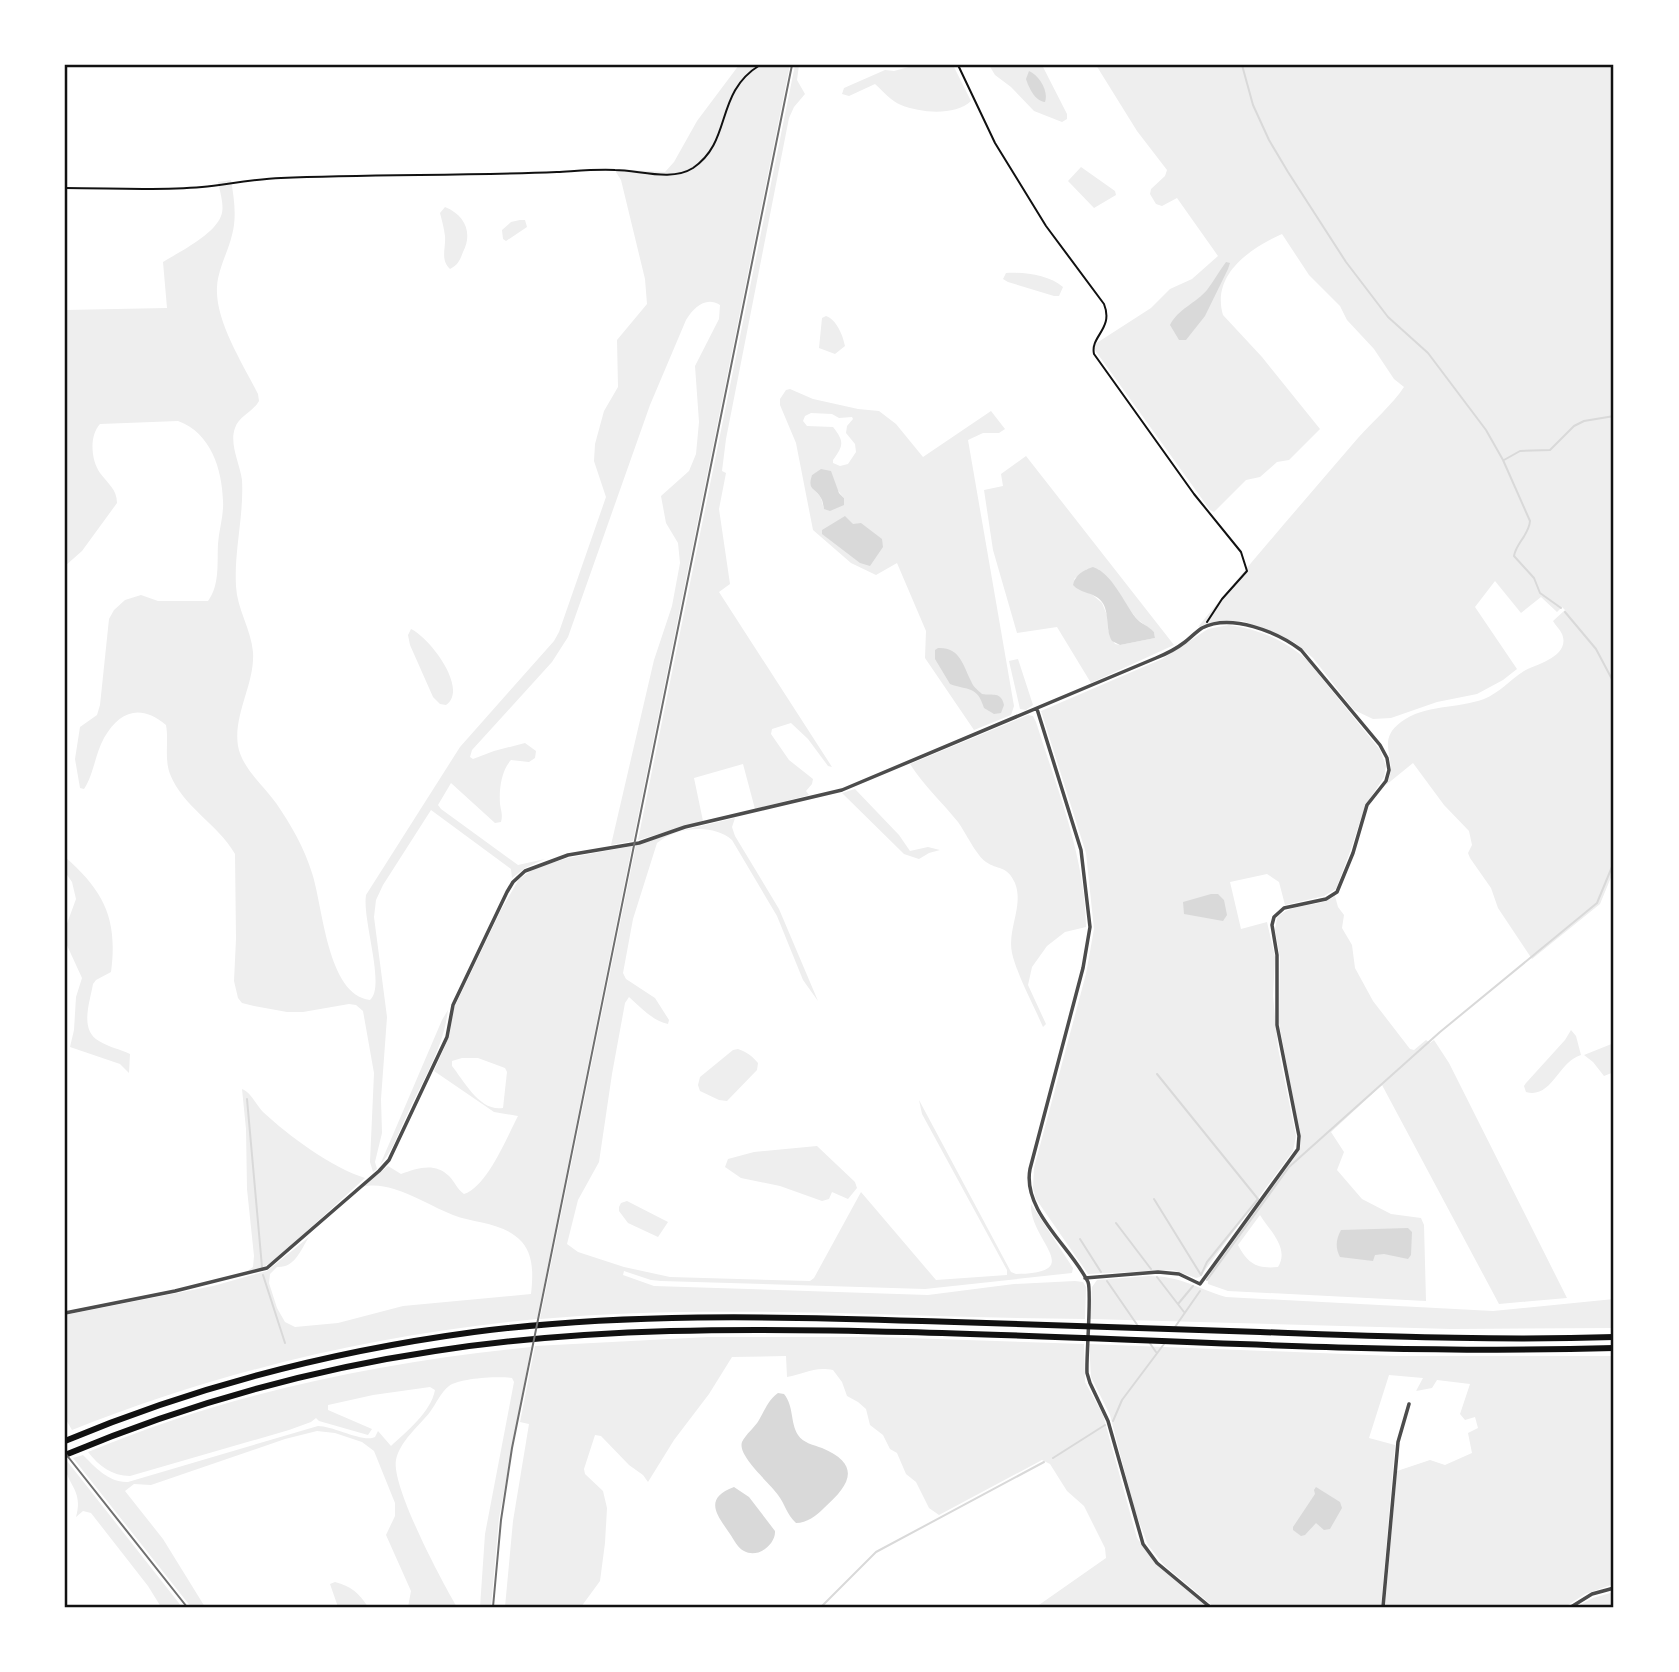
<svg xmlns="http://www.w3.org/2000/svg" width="1679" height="1672" font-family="'DejaVu Sans',sans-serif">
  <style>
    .green { fill: #eee; fill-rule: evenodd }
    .water { fill: #d9d9d9 }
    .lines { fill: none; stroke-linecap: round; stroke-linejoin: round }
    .stream { stroke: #d9d9d9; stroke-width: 2 }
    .path { stroke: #111; stroke-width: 2 }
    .minor { stroke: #4c4c4c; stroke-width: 3.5 }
    .motorway { stroke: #111; stroke-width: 6 }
    .rail { stroke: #707070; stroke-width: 2 }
    .neatline { fill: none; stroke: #111; stroke-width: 2.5 }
  </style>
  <rect width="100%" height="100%" fill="#fff"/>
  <path class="green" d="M739 65H790L633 841 611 845 654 660 672 606 680 563 678 543 666 523 661 496 689 471 696 454 699 422 695 366 719 319 720 305C706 296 694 307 686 320L650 405 568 637 552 662 472 750 470 757 473 759 494 751 525 743 536 751 535 758 529 762 511 760C501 771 499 790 500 804 501 811 503 815 501 822L495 823 451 783 438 805 441 809 518 865 545 859 525 868 512 878 511 869 431 810 383 885 376 900 374 917 387 1017 381 1099 382 1133 375 1162 377 1169 373 1172 370 1162 374 1073 363 1011 356 1005 349 1004 303 1012H287L254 1006 242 1003 238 998 234 981 236 939 235 854C218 824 183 807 170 774 164 758 169 741 166 725 141 704 120 710 104 738 95 754 94 774 84 789L80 788 75 759 80 727 97 715 100 705 109 619 114 610 125 600 141 595 158 601H208C220 585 217 563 218 544 219 529 224 515 223 501 222 469 211 433 178 421L100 424C89 436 91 460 100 473 108 484 117 489 117 503L82 551 65 566V310L167 308 163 262C179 252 214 235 221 216 225 207 220 192 218 182L231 180C234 198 237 217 232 235 228 252 218 269 217 287 215 321 243 364 258 394L259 401C253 412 239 416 235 428 229 444 240 464 242 480 244 516 234 550 236 586 237 609 251 629 253 652 255 684 233 714 238 746 242 768 263 785 276 803 291 825 304 847 312 873 323 906 327 995 370 1000 386 986 362 920 366 895L460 747 554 641 559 632 606 497 594 461 595 444 604 411 618 387 617 340 647 304 645 279 621 180 614 169 665 172 674 162 697 121Z
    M795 65H799L797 80 805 94 794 107 789 118 726 439 722 471 726 473 719 509 730 584 719 592 832 767 828 766 808 739 791 723 772 729 771 734 789 760 813 779 812 784 806 791 809 795 755 809 743 764 694 778 703 821 638 840Z
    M916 65H953L971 101C955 116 921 113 901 105 891 101 883 91 875 84L849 96 842 94 844 88 885 70 894 71Z
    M989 65H1042L1067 114V119L1062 122 1034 111 1011 87 995 75Z
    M1096 65H1614V870L1600 904 1532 959 1498 908 1491 888 1470 858 1468 853 1472 845 1469 831 1444 805 1413 763 1386 785C1401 760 1373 743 1401 722 1425 704 1457 709 1484 699 1499 693 1510 680 1524 671 1537 664 1571 656 1562 634 1560 629 1555 625 1553 621L1565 610 1562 607 1557 612 1541 597 1521 613 1495 581 1475 607 1517 669 1503 680 1477 694 1437 702 1391 718 1373 719 1354 710 1313 658 1294 642 1243 621H1218L1198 627C1250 563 1304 501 1358 438 1373 421 1392 405 1404 387L1394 379 1374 349 1347 320 1340 306 1309 275 1282 234C1251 248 1211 274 1223 315L1262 357 1320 429 1289 460 1277 462 1260 477 1246 480 1214 512 1210 510 1092 346 1151 308 1170 289 1192 279 1218 256 1177 198 1162 206 1156 204 1150 194 1151 189 1165 176 1167 170 1137 131Z
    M1081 167 1115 191 1116 195 1094 208 1068 181Z
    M445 207C465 215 473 233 463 252 460 260 458 265 450 269 440 259 446 249 445 236 444 228 442 221 440 213Z
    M520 220H525L527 227 506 241 503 239 502 230 511 222Z
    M1006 273C1024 272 1049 275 1063 287L1059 296H1054L1008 282 1003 279Z
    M826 316C836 319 843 335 845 346L835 354 819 348 822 318Z
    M790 389 813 399 858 409 879 411 896 424 923 457 991 411 1005 429 999 433H983L968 440 1014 706 1011 715 974 730 925 658 926 631 897 563 876 575 851 563 813 530 796 443 780 405V399L786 390ZM811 413 832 414 839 418 852 417 853 419 847 426 846 433 855 444 856 452 848 464 840 466 833 463V460C843 446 845 442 833 427L807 426 803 421 805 416ZM821 470 844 498 824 509 821 498 811 485 812 475Z
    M1026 456 1174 645 1091 683 1057 627 1017 633 993 550 984 490 1003 486 1001 474ZM1087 569H1098L1137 619 1154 632 1155 638 1120 645 1115 644 1108 630 1107 615 1102 603 1074 579Z
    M1229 625C1258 629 1285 640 1307 660L1380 750 1386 766 1384 777 1365 806 1351 849 1336 889 1324 896 1285 905 1279 882 1267 874 1230 882 1241 929 1267 922 1275 957 1273 996 1278 1048 1296 1136 1293 1151 1200 1277 1196 1278 1173 1270 1088 1274 1036 1199 1033 1188 1034 1168 1086 974 1094 929 1086 853 1041 711 1162 659 1208 629Z
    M411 629C430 638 469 689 446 705L440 704 433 697 410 645 408 635Z
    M1018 659 1033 705 1026 710 1020 709 1009 661Z
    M1028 715 1033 716 1036 722C1057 789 1085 856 1086 927L1065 932 1047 946 1032 967 1028 985 1046 1024 1043 1027C1034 1006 1017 975 1012 953 1007 929 1024 906 1015 883 1007 865 997 870 986 862 976 855 966 833 958 822 942 802 924 786 910 764Z
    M855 789 899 835 910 851 928 847 940 850 929 853 919 859 904 854 842 793Z
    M735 818 732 827 735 836 779 909 818 1001 803 980 777 916 732 840C713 823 676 827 657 843L633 919 623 973 626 979 655 998 669 1020 668 1024C653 1021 640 1007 629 997L625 1003 612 1074 599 1162 578 1200 567 1244 578 1252 624 1267 670 1277 810 1281 814 1278 861 1192 936 1280 1007 1275V1270L922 1114 919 1100 1011 1272 1016 1274C1088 1273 1029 1241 1031 1204L1073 1268 1072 1273 925 1289 661 1281 651 1280 624 1271 623 1275 654 1286 928 1295 1014 1284 1075 1281 1083 1282 1086 1287 1085 1319C903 1318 722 1303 540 1319L636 845 684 830Z
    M632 846 537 1319C373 1335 224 1370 72 1430L65 1418V1315L213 1286 267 1271 309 1237C300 1251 295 1268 277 1267L270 1274 269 1283 277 1308 285 1322 295 1327 338 1323 403 1306 531 1294C533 1276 534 1256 522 1242 504 1222 476 1224 453 1215 433 1207 414 1195 394 1189 383 1186 373 1184 362 1187L388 1166 401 1174C417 1168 435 1162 449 1176 455 1182 457 1189 464 1194 487 1187 507 1137 518 1116L494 1112 434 1071 449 1037 454 1008 501 910 519 879 535 868 568 858ZM462 1058H478L505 1068 507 1072 503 1108C480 1112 464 1081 452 1066V1061Z
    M65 857C104 891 118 919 111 972L96 980 93 984C90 1002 79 1030 99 1041 108 1047 120 1049 130 1054L129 1073 120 1064 70 1047 74 1030 76 997 82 978 65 941V929L76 899 72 882 65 872Z
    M1335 896 1338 907 1344 915 1342 928 1352 945 1355 968 1373 1001 1410 1049 1414 1050 1426 1040 1430 1043 1434 1040 1449 1063 1567 1298 1499 1304 1382 1085 1331 1132 1344 1152 1337 1170 1362 1199 1391 1214 1421 1218 1424 1225 1426 1301 1228 1291 1208 1284C1204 1264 1287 1173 1300 1148L1301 1141 1279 1023 1280 957 1275 930 1277 918C1292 901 1318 909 1335 896ZM1260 1215C1269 1230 1290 1248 1278 1267 1257 1269 1248 1264 1238 1245Z
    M448 1010C443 1050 422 1081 406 1117 398 1133 393 1151 380 1165L442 1020Z
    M1571 1030 1576 1036 1581 1055C1558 1062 1552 1099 1526 1092L1524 1086 1526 1083 1565 1040Z
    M1614 1043V1072L1604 1076 1593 1062 1584 1055Z
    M738 1049C747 1052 752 1056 758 1063L757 1070 727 1101 719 1100 700 1091 698 1085 700 1077 733 1050Z
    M242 1089C251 1092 256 1105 263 1112 289 1136 332 1168 365 1178L274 1261 259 1269 246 1272 253 1267 254 1256 247 1189 246 1129Z
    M817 1146 855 1182 857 1188 848 1199 832 1192 829 1199 822 1201 780 1186 741 1178 725 1167 728 1159 754 1152Z
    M627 1201 668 1222 658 1237 628 1223 619 1211V1207L621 1203Z
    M1149 1276C1182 1276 1197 1289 1226 1297L1493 1311 1614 1299V1328L1451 1329 1090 1319 1092 1287 1097 1280Z
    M708 1337H878L1084 1344 1085 1382 1103 1415 1137 1538 1156 1564 1208 1607H1036L1106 1558 1105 1548 1084 1506 1067 1491 1050 1464 1042 1460 939 1515 929 1508 916 1482 906 1474 897 1453 890 1449 883 1435 870 1425 866 1409 858 1402 847 1396 842 1382 833 1370C814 1366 804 1374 787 1377L786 1356 732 1357 709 1394 674 1440 648 1482 643 1475 629 1465 601 1436 595 1435 584 1469 585 1474 603 1491 607 1508 605 1543 600 1581 581 1607H505L513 1521 529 1424 520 1422 535 1346Z
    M1089 1344 1394 1356H1614V1584L1585 1594 1565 1607H1385L1397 1471 1430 1460 1445 1465 1472 1453 1468 1433 1478 1428 1475 1417 1465 1420 1460 1414 1470 1384 1437 1380 1432 1388 1416 1391 1423 1378 1389 1375 1369 1438 1395 1445 1381 1607H1214L1164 1565 1148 1545 1135 1511 1110 1415 1091 1377Z
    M531 1347 499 1518 491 1607H480L485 1534 514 1382 512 1378C498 1376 460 1378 449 1386 441 1392 436 1404 430 1412 419 1426 400 1441 396 1460 391 1486 442 1582 457 1607H408L411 1591 386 1535 395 1516V1503L374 1451 362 1442 335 1433 317 1431 285 1439 151 1485 134 1484 125 1491 163 1539 205 1607H191L73 1458 83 1455C95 1467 109 1483 128 1482L318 1426C334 1426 363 1443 375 1437L378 1431 391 1446C406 1432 431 1412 435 1390L430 1387 373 1395 328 1405V1410L372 1429 368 1435 319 1421 316 1418 311 1422 289 1430 130 1476C112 1476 99 1466 88 1452 229 1393 379 1362 531 1347Z
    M67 1461 171 1593 182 1607H161L148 1586 91 1513 83 1511 76 1517C84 1488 65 1485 65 1462Z
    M335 1582C351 1586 359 1593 368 1607H338L330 1584Z
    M1614 1592V1607H1576L1593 1598Z"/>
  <path class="water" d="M1029 71C1039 75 1049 91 1045 102 1035 101 1029 88 1026 79Z
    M1226 262 1230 263 1228 269 1205 316 1186 340H1179L1170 325C1178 309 1196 303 1207 290 1214 281 1219 271 1226 262Z
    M821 469 831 471 839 493 844 498V505L830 511 824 509C823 505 823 501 821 498 815 487 807 491 812 475Z
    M845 516 853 524 861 523 882 539 883 547 870 566 860 563 822 534V530Z
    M1093 567C1112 573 1124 603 1136 618 1141 624 1149 626 1154 632L1155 638 1120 645 1112 641C1105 629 1110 613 1102 602 1095 592 1081 594 1073 585 1075 575 1083 570 1093 567Z
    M938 648C960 647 963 665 971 681 973 687 978 690 982 694 993 696 1001 691 1004 705L1001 713 994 714 984 708C977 685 968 691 950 684L935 659V650Z
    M1211 894H1218L1224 900 1227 915 1223 921 1184 914 1183 902Z
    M1408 1228 1412 1232 1411 1255 1408 1259 1384 1254 1375 1255 1373 1261 1340 1257C1335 1248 1336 1239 1341 1230Z
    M778 1393 784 1394C794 1406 790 1422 798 1435 803 1443 814 1445 822 1448 862 1465 850 1485 824 1508 816 1516 807 1523 796 1523 787 1515 785 1504 778 1495 770 1483 737 1456 742 1442 746 1434 755 1427 759 1420 765 1410 768 1400 778 1393Z
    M734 1487 749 1497 775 1531C776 1544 758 1559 744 1551 738 1548 734 1540 730 1534 718 1516 702 1499 734 1487Z
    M1316 1487 1340 1502 1342 1508 1330 1529 1324 1530 1316 1523 1305 1535 1301 1536 1293 1530V1527L1315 1494 1314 1490Z"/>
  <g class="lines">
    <path class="stream" d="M1242 65 1253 105 1269 140 1288 172 1346 262 1388 317 1428 353 1486 430 1503 460 1530 521C1529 535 1516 543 1514 556L1534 578 1540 593 1561 608
      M1504 460 1520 451 1550 450 1574 426 1584 421 1614 416
      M1565 612 1596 649 1614 683
      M1157 1074 1258 1199 1207 1262 1201 1275
      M247 1099 262 1267
      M1154 1199 1201 1275
      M1116 1223 1151 1269
      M1080 1239 1101 1272
      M263 1275 285 1343
      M1157 1277 1184 1312
      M1207 1280 1289 1167 1440 1032 1597 903 1614 862
      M1107 1281 1138 1326
      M1178 1304 1193 1286
      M1175 1327 1200 1291
      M1149 1342 1156 1352
      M1113 1421 1122 1400 1164 1344
      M1053 1458 1105 1425
      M821 1607 876 1552 1044 1462"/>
    <path class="path" d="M958 65 995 143 1046 226 1104 304C1114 329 1090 336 1094 354L1194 494 1241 552 1247 571 1222 599 1207 622
      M65 188C111 188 157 191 202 187 229 184 255 179 281 178 373 174 465 176 557 172 576 171 596 169 615 170 639 170 671 182 693 168 733 141 714 93 760 65"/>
    <path class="minor" d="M1037 709 1081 850 1090 927 1083 968 1030 1169C1022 1211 1071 1247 1088 1282 1092 1291 1086 1356 1087 1373L1090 1383 1108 1421 1143 1544 1157 1563 1210 1607
      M65 1313 175 1291 267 1268 379 1171 389 1160 447 1037 453 1005 507 892 513 882 525 871 568 855 639 843 685 827 842 790 1156 658C1166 654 1176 649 1185 642 1190 638 1196 632 1202 628 1231 613 1277 632 1301 650L1380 745 1387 758 1389 770 1386 781 1367 805 1353 853 1337 892 1326 899 1284 908 1274 917 1272 925 1277 955V1025L1299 1136 1298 1149 1200 1284 1179 1274 1158 1272 1085 1278
      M1383 1607 1398 1442 1409 1404
      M1571 1607 1592 1594 1614 1588"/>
    <path class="motorway" d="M65 1441C196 1386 333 1351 474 1332 622 1313 773 1316 922 1321 1035 1324 1148 1328 1260 1332 1378 1336 1496 1341 1614 1337
      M65 1455C184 1405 308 1370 435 1351 591 1327 749 1328 906 1332 1142 1338 1379 1355 1614 1348"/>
    <path class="rail" d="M65 1453 187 1607
      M493 1607 501 1520 512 1448 792 65"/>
  </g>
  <rect width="1679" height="1672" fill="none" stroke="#ffffff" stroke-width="133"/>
  <rect x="66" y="66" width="1546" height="1540" class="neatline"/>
</svg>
